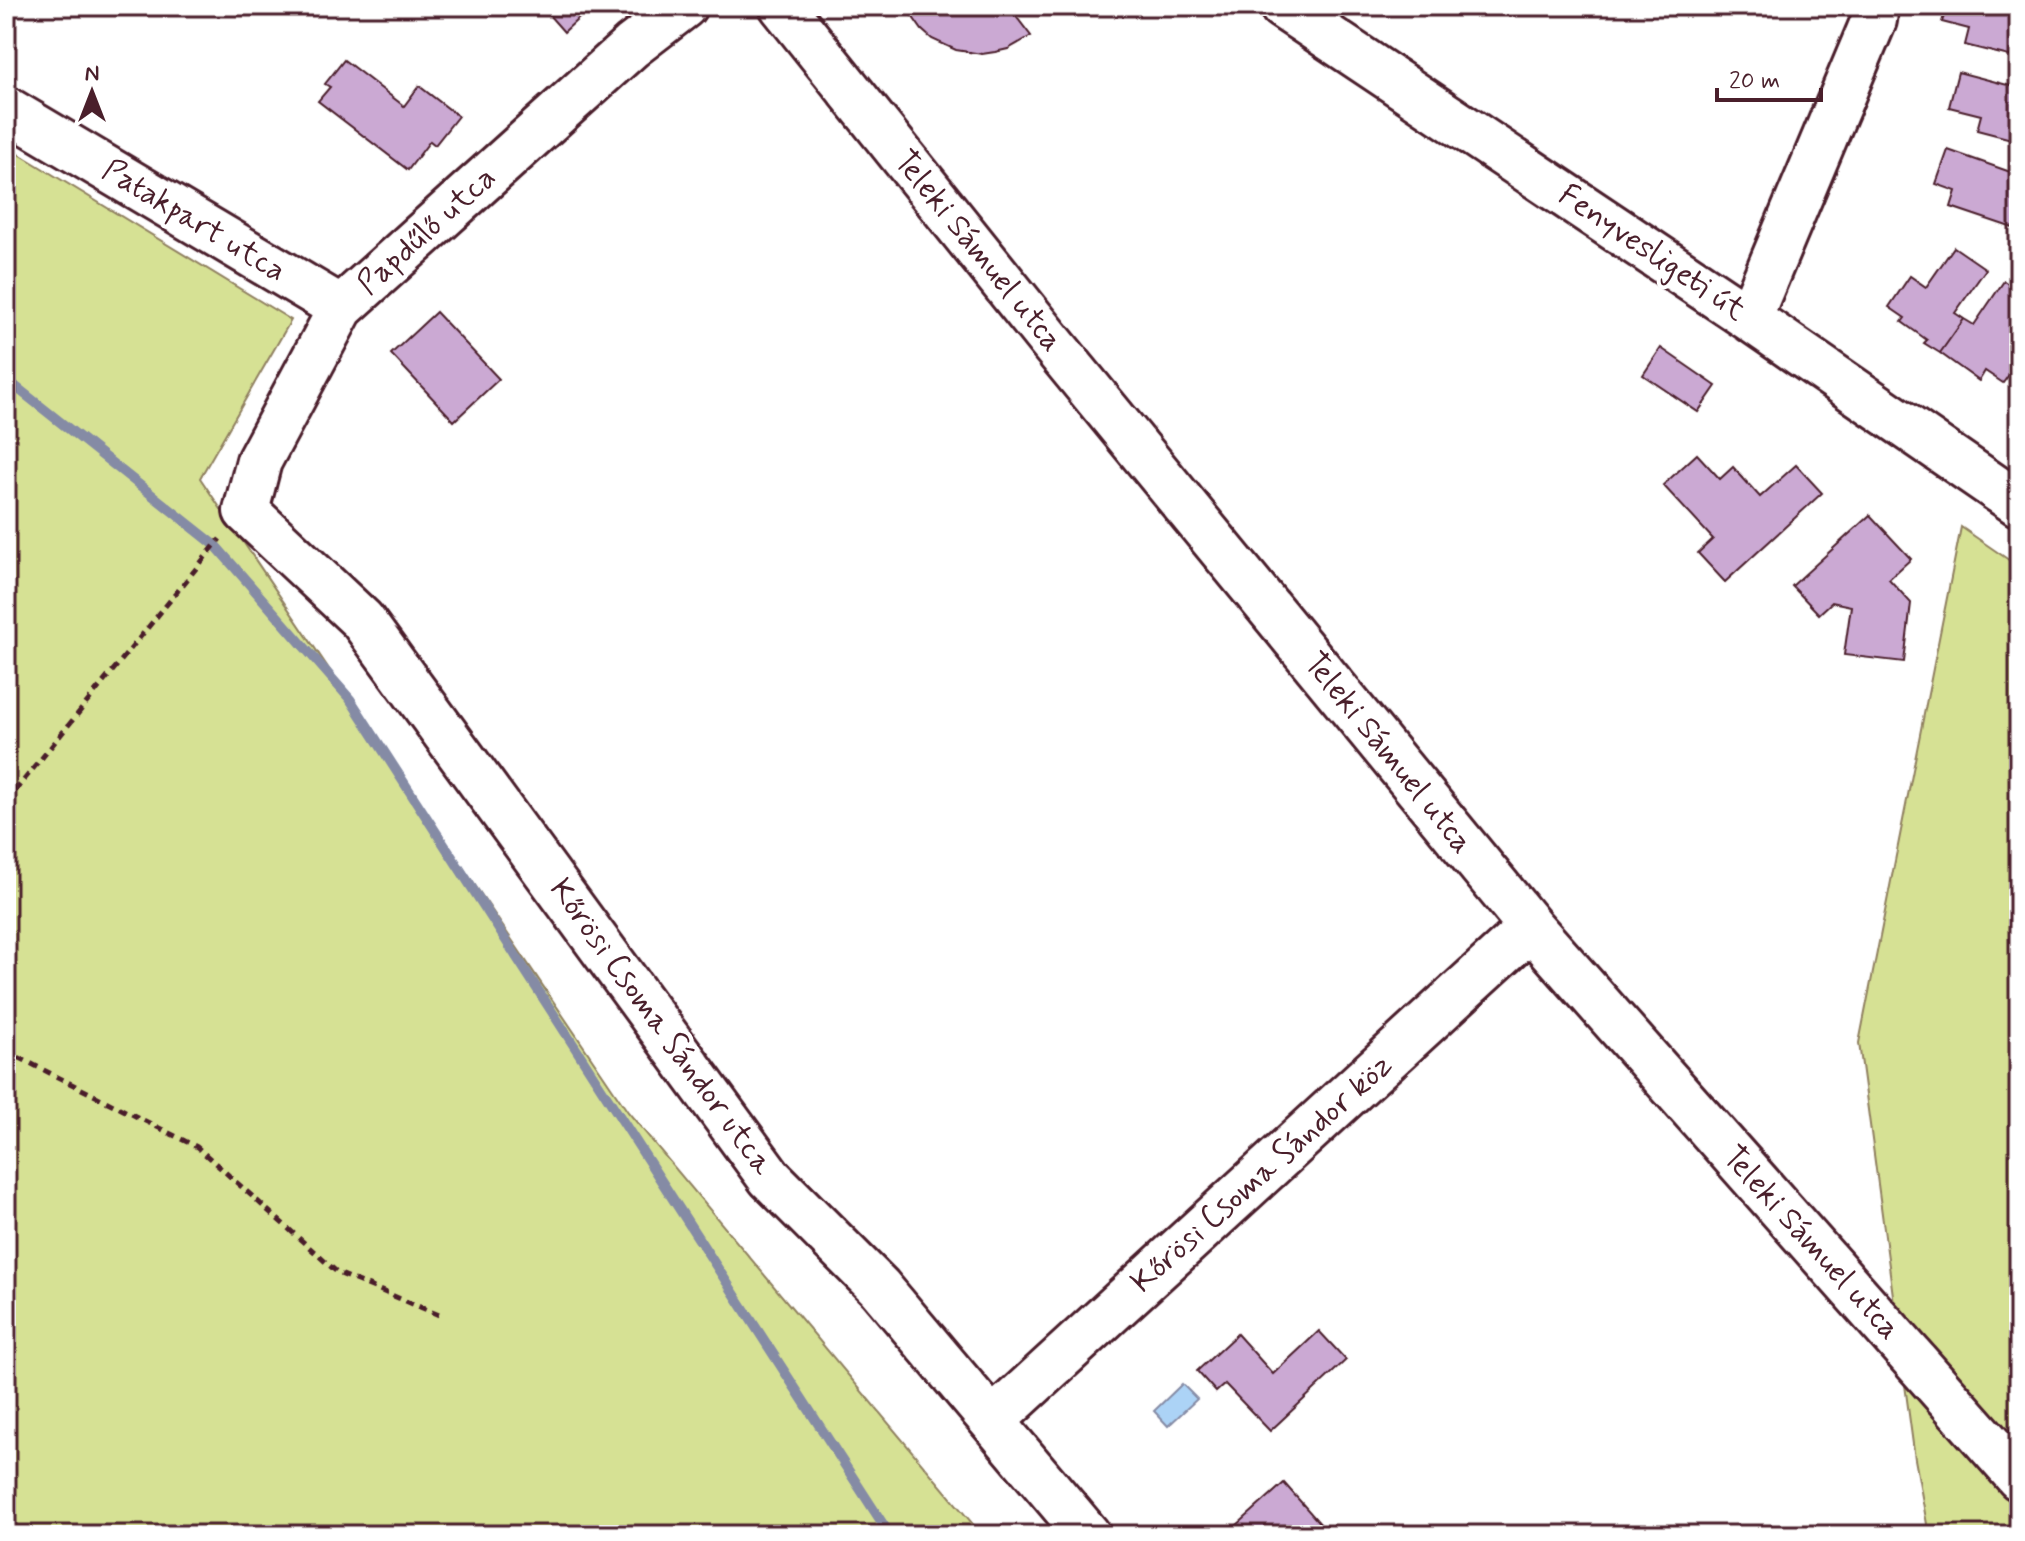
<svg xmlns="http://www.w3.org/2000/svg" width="2025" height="1541" font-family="Mynerve,sans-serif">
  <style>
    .green { fill: #d6e194; stroke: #908060; stroke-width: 2 }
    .water { fill: #acd3f6; stroke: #858ba5; stroke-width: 2 }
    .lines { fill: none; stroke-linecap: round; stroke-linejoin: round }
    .stream { stroke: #858ba5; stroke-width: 10 }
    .building { fill: #cba9d3; stroke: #4a1f2b; stroke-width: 2 }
    .minor-casing { stroke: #4a1f2b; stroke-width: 50 }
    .path { stroke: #4a1f2b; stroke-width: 5; stroke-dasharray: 8 6; stroke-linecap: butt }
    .minor { stroke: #fff; stroke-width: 44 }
    .labels { text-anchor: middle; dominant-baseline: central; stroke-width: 8; stroke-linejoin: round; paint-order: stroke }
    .street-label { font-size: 32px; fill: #4a1f2b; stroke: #fff }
  </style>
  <rect width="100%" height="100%" fill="#fff"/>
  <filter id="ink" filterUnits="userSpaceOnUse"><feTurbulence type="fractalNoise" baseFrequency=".0125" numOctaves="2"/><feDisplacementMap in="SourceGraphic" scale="16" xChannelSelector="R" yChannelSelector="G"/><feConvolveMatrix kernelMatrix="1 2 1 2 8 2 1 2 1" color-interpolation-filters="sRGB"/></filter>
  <g filter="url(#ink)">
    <path class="green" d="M6 146 291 320 200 478 628 1112 982 1535H6Z
      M1961 527 2019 567V1535H1929L1915 1459 1859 1043Z"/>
    <path class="water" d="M1182 1384 1197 1399 1168 1426 1154 1411Z"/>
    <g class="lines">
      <path class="stream" d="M6 379 215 545 350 699 890 1535"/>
    </g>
    <path class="building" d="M541 6H592L564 32Z
      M905 6H964L984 12 1008 6 1031 36 1008 49 995 52 982 54 956 50 932 39 922 30Z
      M1947 6H2019L2017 58 1965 45 1969 29 1942 22Z
      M344 60 404 106 419 86 458 116 435 145 430 141 408 170 318 101 330 87 325 84Z
      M1958 72 2019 88V141L1977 130 1981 115 1949 107Z
      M1948 150 2019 175V221L2016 229 1951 207 1956 191 1936 184Z
      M1954 247 1986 269 1955 313 1964 319 1940 353 1924 343 1927 340 1902 322 1905 318 1889 307 1910 276 1926 287Z
      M2004 281 2019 292V328L2009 343 2019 350V361L2003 383 1985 371 1979 381 1940 353 1964 319 1974 325Z
      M436 312 499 379 454 421 391 354Z
      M1661 348 1716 386 1698 412 1643 375Z
      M1697 454 1720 479 1733 467 1760 497 1796 465 1822 493 1725 582 1698 553 1713 539 1663 485Z
      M1870 515 1911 559 1889 579 1911 603 1904 662 1844 655 1851 606 1832 602 1819 614 1792 586Z
      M1319 1331 1346 1360 1270 1431 1225 1384 1216 1392 1197 1371 1237 1334 1273 1374Z
      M1284 1483 1330 1535H1226Z"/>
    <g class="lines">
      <g class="minor-casing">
        <path id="minor" d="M684 6 632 46 341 308 259 461 246 511 362 620 770 1178 879 1287 1088 1535
          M782 6 1050 341 1531 927 2019 1478
          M1282 6 1749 318 2019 504
          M6 109 341 308
          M1749 318 1874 20 1876 6
          M993 1420 1531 927"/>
      </g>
      <path class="path" d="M6 802 220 539
        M6 1051 197 1147 338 1273 444 1317"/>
      <use href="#minor" class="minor"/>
    </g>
  </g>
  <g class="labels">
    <g class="street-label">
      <text transform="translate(194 221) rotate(31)">Patakpart utca</text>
      <text transform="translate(427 231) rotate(-42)">Papdűlő utca</text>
      <text transform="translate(978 251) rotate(51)">Teleki Sámuel utca</text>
      <text transform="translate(1652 253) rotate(34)">Fenyvesligeti út</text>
      <text transform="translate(1388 753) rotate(51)">Teleki Sámuel utca</text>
      <text transform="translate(661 1027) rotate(54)">Kőrösi Csoma Sándor utca</text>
      <text transform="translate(1262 1174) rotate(-42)">Kőrösi Csoma Sándor köz</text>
      <text transform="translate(1811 1243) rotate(48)">Teleki Sámuel utca</text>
    </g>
  </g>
  <rect width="2025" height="1541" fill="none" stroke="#fff" stroke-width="32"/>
  <rect x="16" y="16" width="1993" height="1509" fill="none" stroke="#4a1f2b" stroke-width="3" filter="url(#ink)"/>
  <g transform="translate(92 92)" stroke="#ffffff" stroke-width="6" paint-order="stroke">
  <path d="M0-6L14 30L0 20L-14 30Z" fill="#4a1f2b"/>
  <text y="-12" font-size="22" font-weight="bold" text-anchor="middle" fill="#4a1f2b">N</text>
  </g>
  <path d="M1717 88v12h104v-12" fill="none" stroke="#4a1f2b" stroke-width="4"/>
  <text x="1729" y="88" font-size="24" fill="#4a1f2b" stroke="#ffffff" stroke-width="6" paint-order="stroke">20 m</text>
</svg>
